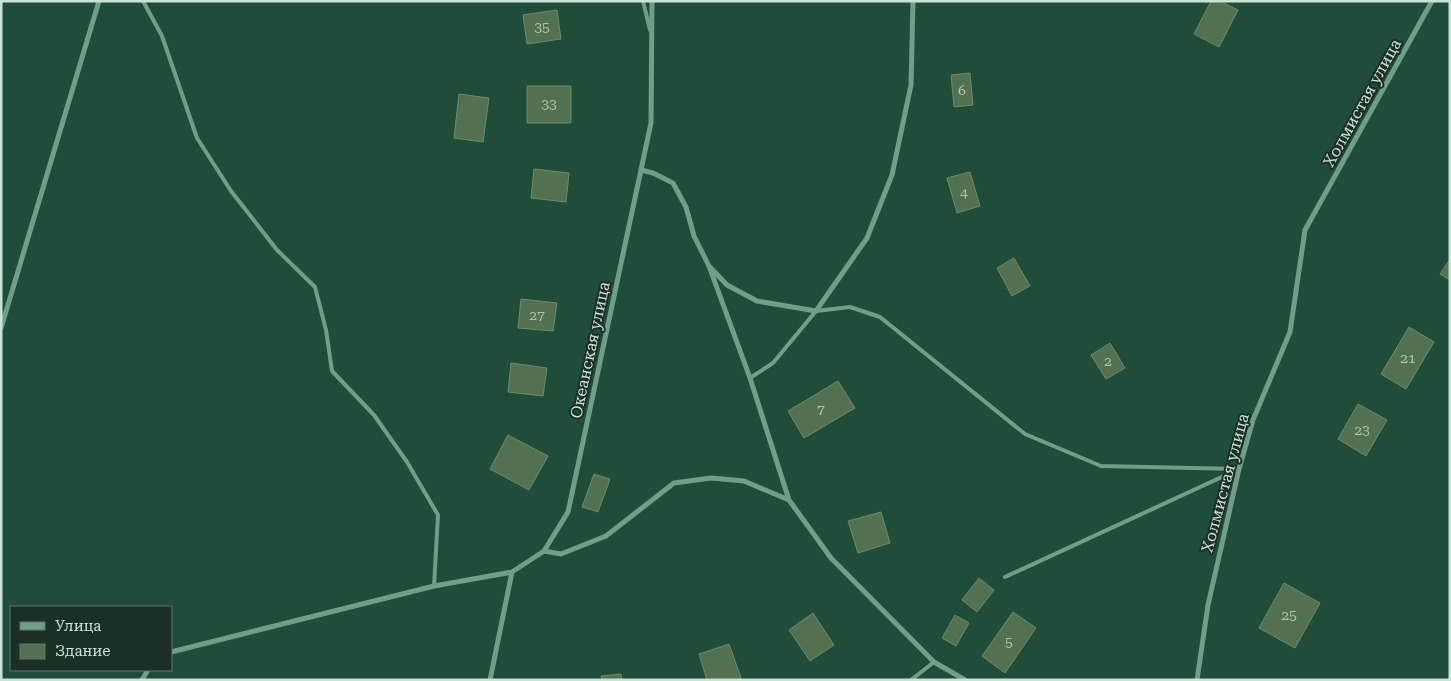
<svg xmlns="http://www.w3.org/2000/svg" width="1451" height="681" font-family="'Roboto Serif',serif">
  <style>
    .building { fill: #537150; stroke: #6c8c69 }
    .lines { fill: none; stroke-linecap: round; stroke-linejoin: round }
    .lane { stroke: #709f87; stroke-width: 4 }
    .street { stroke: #709f87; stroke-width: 5 }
    .labels { text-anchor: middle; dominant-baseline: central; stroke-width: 4; stroke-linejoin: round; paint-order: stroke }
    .number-label { font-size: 14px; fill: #adc6b4 }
    .street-label { font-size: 16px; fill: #cbe3d6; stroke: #1b2f25 }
  </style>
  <rect width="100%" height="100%" fill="#1f4d39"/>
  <path class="building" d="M1211 1H1220L1238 10 1219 47 1194 34Z
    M557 10 561 39 527 44 523 15Z
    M970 73 973 105 954 107 951 75Z
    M527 86H571V123H527Z
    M459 94 489 98 483 142 454 138Z
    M534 169 569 173 566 202 531 198Z
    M970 172 980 206 957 213 947 178Z
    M1014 258 1030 286 1012 296 997 268Z
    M1450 259V280L1440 274Z
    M521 299 557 303 553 331 518 328Z
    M1409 327 1434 342 1406 389 1381 374Z
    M1110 343 1125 368 1106 379 1091 355Z
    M511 363 547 368 543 396 508 392Z
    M838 381 855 408 804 438 788 411Z
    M1358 404 1387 420 1366 456 1338 439Z
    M508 435 548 456 529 490 490 469Z
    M594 474 610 479 598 512 582 507Z
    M881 512 890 543 858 553 848 521Z
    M979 578 994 590 977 612 962 600Z
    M1284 583 1320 603 1295 648 1259 628Z
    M1013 612 1036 628 1005 673 982 656Z
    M813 613 834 645 810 661 789 630Z
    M955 615 969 623 956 646 942 638Z
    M729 644 741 678 736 680H707L699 654Z
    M621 674 622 680H602L601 676Z"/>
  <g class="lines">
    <path class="lane" d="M143 1 162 36 197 138 231 191 277 250 315 287 326 330 332 371 374 415 407 462 438 515 434 586
      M643 1 650 30
      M750 378 773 363 816 311 850 307 880 317 1025 434 1101 466 1239 469
      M1005 577 1237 470
      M911 680 934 662"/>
    <path class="street" d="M641 170 653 173 673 183 686 207 694 236 709 266 750 378 789 500
      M709 266 727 285 757 301 816 311 867 238 892 175 911 85 913 1
      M1 328 99 1
      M544 551 561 554 606 536 674 483 711 478 744 481 789 500 831 558 934 662 965 680
      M171 652 434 586 512 572
      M142 680 148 670
      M490 680 512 572 544 551 568 512 651 123 652 1
      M1197 680 1208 605 1239 469 1253 420 1290 332 1305 230 1432 1"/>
  </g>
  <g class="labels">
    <g class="number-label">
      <text x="542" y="27">35</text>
      <text x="962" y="90">6</text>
      <text x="549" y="104">33</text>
      <text x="964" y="192">4</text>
      <text x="537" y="315">27</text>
      <text x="1408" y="358">21</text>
      <text x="1108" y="361">2</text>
      <text x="821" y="409">7</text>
      <text x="1362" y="430">23</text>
      <text x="1289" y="615">25</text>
      <text x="1009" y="642">5</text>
    </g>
    <g class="street-label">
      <text transform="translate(1362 103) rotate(-61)">Холмистая улица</text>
      <text transform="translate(590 350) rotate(-78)">Океанская улица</text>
      <text transform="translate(1225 483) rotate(-75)">Холмистая улица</text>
    </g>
  </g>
  <rect width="1451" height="681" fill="none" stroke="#cbe3d6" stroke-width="5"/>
  <rect x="10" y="606" width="162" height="65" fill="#1b2f25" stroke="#61776c"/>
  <rect x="20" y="622" width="25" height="8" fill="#709f87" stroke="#61776c"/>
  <text x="55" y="631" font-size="15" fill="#cbe3d6">Улица</text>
  <rect x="20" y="644" width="25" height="15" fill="#537150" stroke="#61776c"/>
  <text x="55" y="656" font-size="15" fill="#cbe3d6">Здание</text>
</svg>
